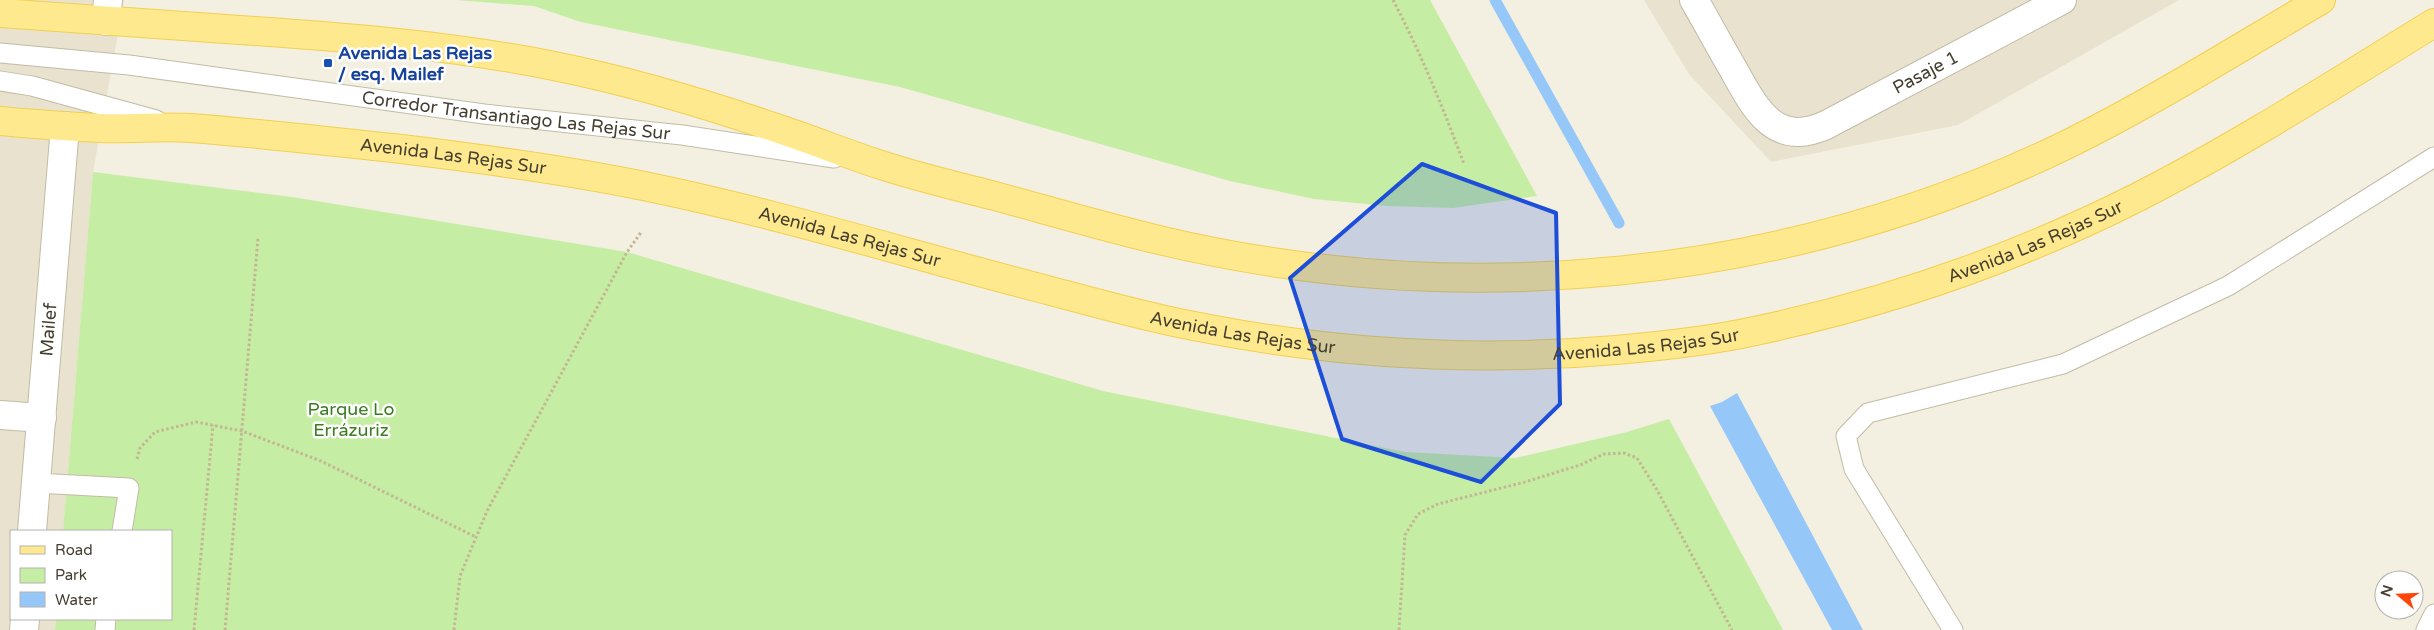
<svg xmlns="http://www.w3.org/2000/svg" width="2434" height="630" font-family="'Varela Round',sans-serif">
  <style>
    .residential { fill: #e8e2cf }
    .green { fill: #c6eda4 }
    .water { fill: #95c7f8 }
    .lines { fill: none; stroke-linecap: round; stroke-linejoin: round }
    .stream { stroke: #95c7f8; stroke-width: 11 }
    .service-casing { stroke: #c2bba6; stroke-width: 21 }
    .minor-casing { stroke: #c2bba6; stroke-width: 30 }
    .primary-casing { stroke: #f1d051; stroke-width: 30 }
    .path { stroke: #c3b693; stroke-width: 3; stroke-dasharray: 2.5 2.5; stroke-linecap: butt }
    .service { stroke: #fff; stroke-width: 19 }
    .minor { stroke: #fff; stroke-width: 28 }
    .primary { stroke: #ffe98e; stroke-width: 28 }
    .marked { fill: #1d4ed8; fill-opacity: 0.2; stroke: #1d4ed8; stroke-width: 4; stroke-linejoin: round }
    .transit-dot { fill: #1a4fb4; stroke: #fff; stroke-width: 2 }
    .labels { text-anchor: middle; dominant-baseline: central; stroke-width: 5; stroke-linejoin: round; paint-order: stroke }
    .transit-label { font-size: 18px; font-weight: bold; fill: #164399; stroke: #fff; text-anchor: start }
    .street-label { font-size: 18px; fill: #453f32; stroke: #fff }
    .park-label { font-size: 18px; fill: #3a7d1f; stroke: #fff }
  </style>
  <rect width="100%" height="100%" fill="#f3efe1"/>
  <path class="residential" d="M0 0H124L93 172 63 531H11V619H56L55 630H0Z
    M1644 0H2179L1958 125 1771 162 1689 74Z"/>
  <path class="green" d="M456 0H1430L1537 196 1453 208 1387 206 1314 199 1230 181 900 87 581 22 534 6Z
    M93 172 292 197 627 252 1103 391 1405 452 1515 458 1627 432 1669 419 1783 630H55L56 619H171V531H63Z"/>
  <path class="water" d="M1737 393 1863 630H1832L1710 406 1722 402Z"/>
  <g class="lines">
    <path class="stream" d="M1495 0 1619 223"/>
    <g class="service-casing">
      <g id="service">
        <path id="s1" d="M0 53 129 65 484 114 682 135 834 158"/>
        <path d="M0 81 32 86 156 120"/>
        <path d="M36 483 129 488 122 531"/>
        <path d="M105 630 106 619"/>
        <path d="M1953 630 1854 469 1846 436 1868 413 2063 364 2228 286 2434 157"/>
        <path d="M2426 630 2434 614"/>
      </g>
    </g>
    <g class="minor-casing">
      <g id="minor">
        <path id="s2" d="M1694 0C1707 22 1719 45 1732 67 1754 106 1773 149 1826 125L2062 0"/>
        <path d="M106 21 108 0"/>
        <path d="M0 415 42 418"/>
        <path id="s3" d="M32 531 65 126"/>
        <path d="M24 630 25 619"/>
      </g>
    </g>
    <g class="primary-casing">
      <g id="primary">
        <path d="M0 13C85 19 169 25 254 31 355 38 455 46 554 66 629 81 703 103 776 128 810 139 844 153 878 164 917 177 956 186 995 196 1050 211 1104 227 1159 240 1462 312 1787 281 2068 144 2155 101 2237 49 2321 0"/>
        <path id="s4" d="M0 121C34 124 68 127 101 128 131 129 161 126 190 128 258 133 326 141 393 148 477 158 561 169 644 186 781 214 915 256 1051 291 1100 304 1149 318 1199 327 1336 354 1477 362 1616 350 1662 346 1710 341 1755 331 1887 303 2017 258 2138 197 2240 145 2336 83 2434 23"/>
      </g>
    </g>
    <path class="path" d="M1393 0C1421 53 1443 108 1464 164
      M137 459 140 448 155 432 196 422 242 431 321 461 476 537
      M194 630 213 425
      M225 630 258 238
      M454 630 460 576 487 511 627 252 642 231
      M1399 630 1405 535 1418 514 1438 504 1525 482 1580 465 1604 454 1624 453 1637 458 1657 490 1732 630"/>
    <use href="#service" class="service"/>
    <use href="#minor" class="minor"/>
    <use href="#primary" class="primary"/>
  </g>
  <path class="marked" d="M1422 164 1556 213 1560 404 1481 482 1342 439 1290 278Z"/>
  <rect class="transit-dot" x="323" y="58" width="10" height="10" rx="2.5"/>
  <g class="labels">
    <g class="transit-label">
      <text x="338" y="53">Avenida Las Rejas<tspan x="338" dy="21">/ esq. Mailef</tspan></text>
    </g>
    <g class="street-label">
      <text stroke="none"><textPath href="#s2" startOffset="316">Pasaje 1</textPath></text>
      <text stroke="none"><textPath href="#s1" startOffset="520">Corredor Transantiago Las Rejas Sur</textPath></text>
      <text stroke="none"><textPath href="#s4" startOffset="455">Avenida Las Rejas Sur</textPath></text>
      <text stroke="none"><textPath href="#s4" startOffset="860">Avenida Las Rejas Sur</textPath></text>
      <text stroke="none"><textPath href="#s4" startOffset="2075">Avenida Las Rejas Sur</textPath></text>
      <text stroke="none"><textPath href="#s3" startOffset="202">Mailef</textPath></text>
      <text stroke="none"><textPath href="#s4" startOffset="1265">Avenida Las Rejas Sur</textPath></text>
      <text stroke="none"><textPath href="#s4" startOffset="1670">Avenida Las Rejas Sur</textPath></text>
    </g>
    <g class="park-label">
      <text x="351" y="409">Parque Lo<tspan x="351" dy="21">Errázuriz</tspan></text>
    </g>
  </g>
  <rect x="10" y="530" width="162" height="90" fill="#ffffff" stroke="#b5b2ad"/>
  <rect x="20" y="546" width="25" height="8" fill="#ffe98e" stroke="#b5b2ad"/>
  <text x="55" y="555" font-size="15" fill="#453f32">Road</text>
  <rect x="20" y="568" width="25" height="15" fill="#c6eda4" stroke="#b5b2ad"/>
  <text x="55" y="580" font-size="15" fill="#453f32">Park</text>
  <rect x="20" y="592" width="25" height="15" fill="#95c7f8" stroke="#b5b2ad"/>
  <text x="55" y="605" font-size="15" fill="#453f32">Water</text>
  <g transform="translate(2399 595) rotate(289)"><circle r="24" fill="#ffffff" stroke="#b5b2ad"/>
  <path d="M0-4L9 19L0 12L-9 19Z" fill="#ff470c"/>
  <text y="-8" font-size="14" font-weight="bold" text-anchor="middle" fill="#453f32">N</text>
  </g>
</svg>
